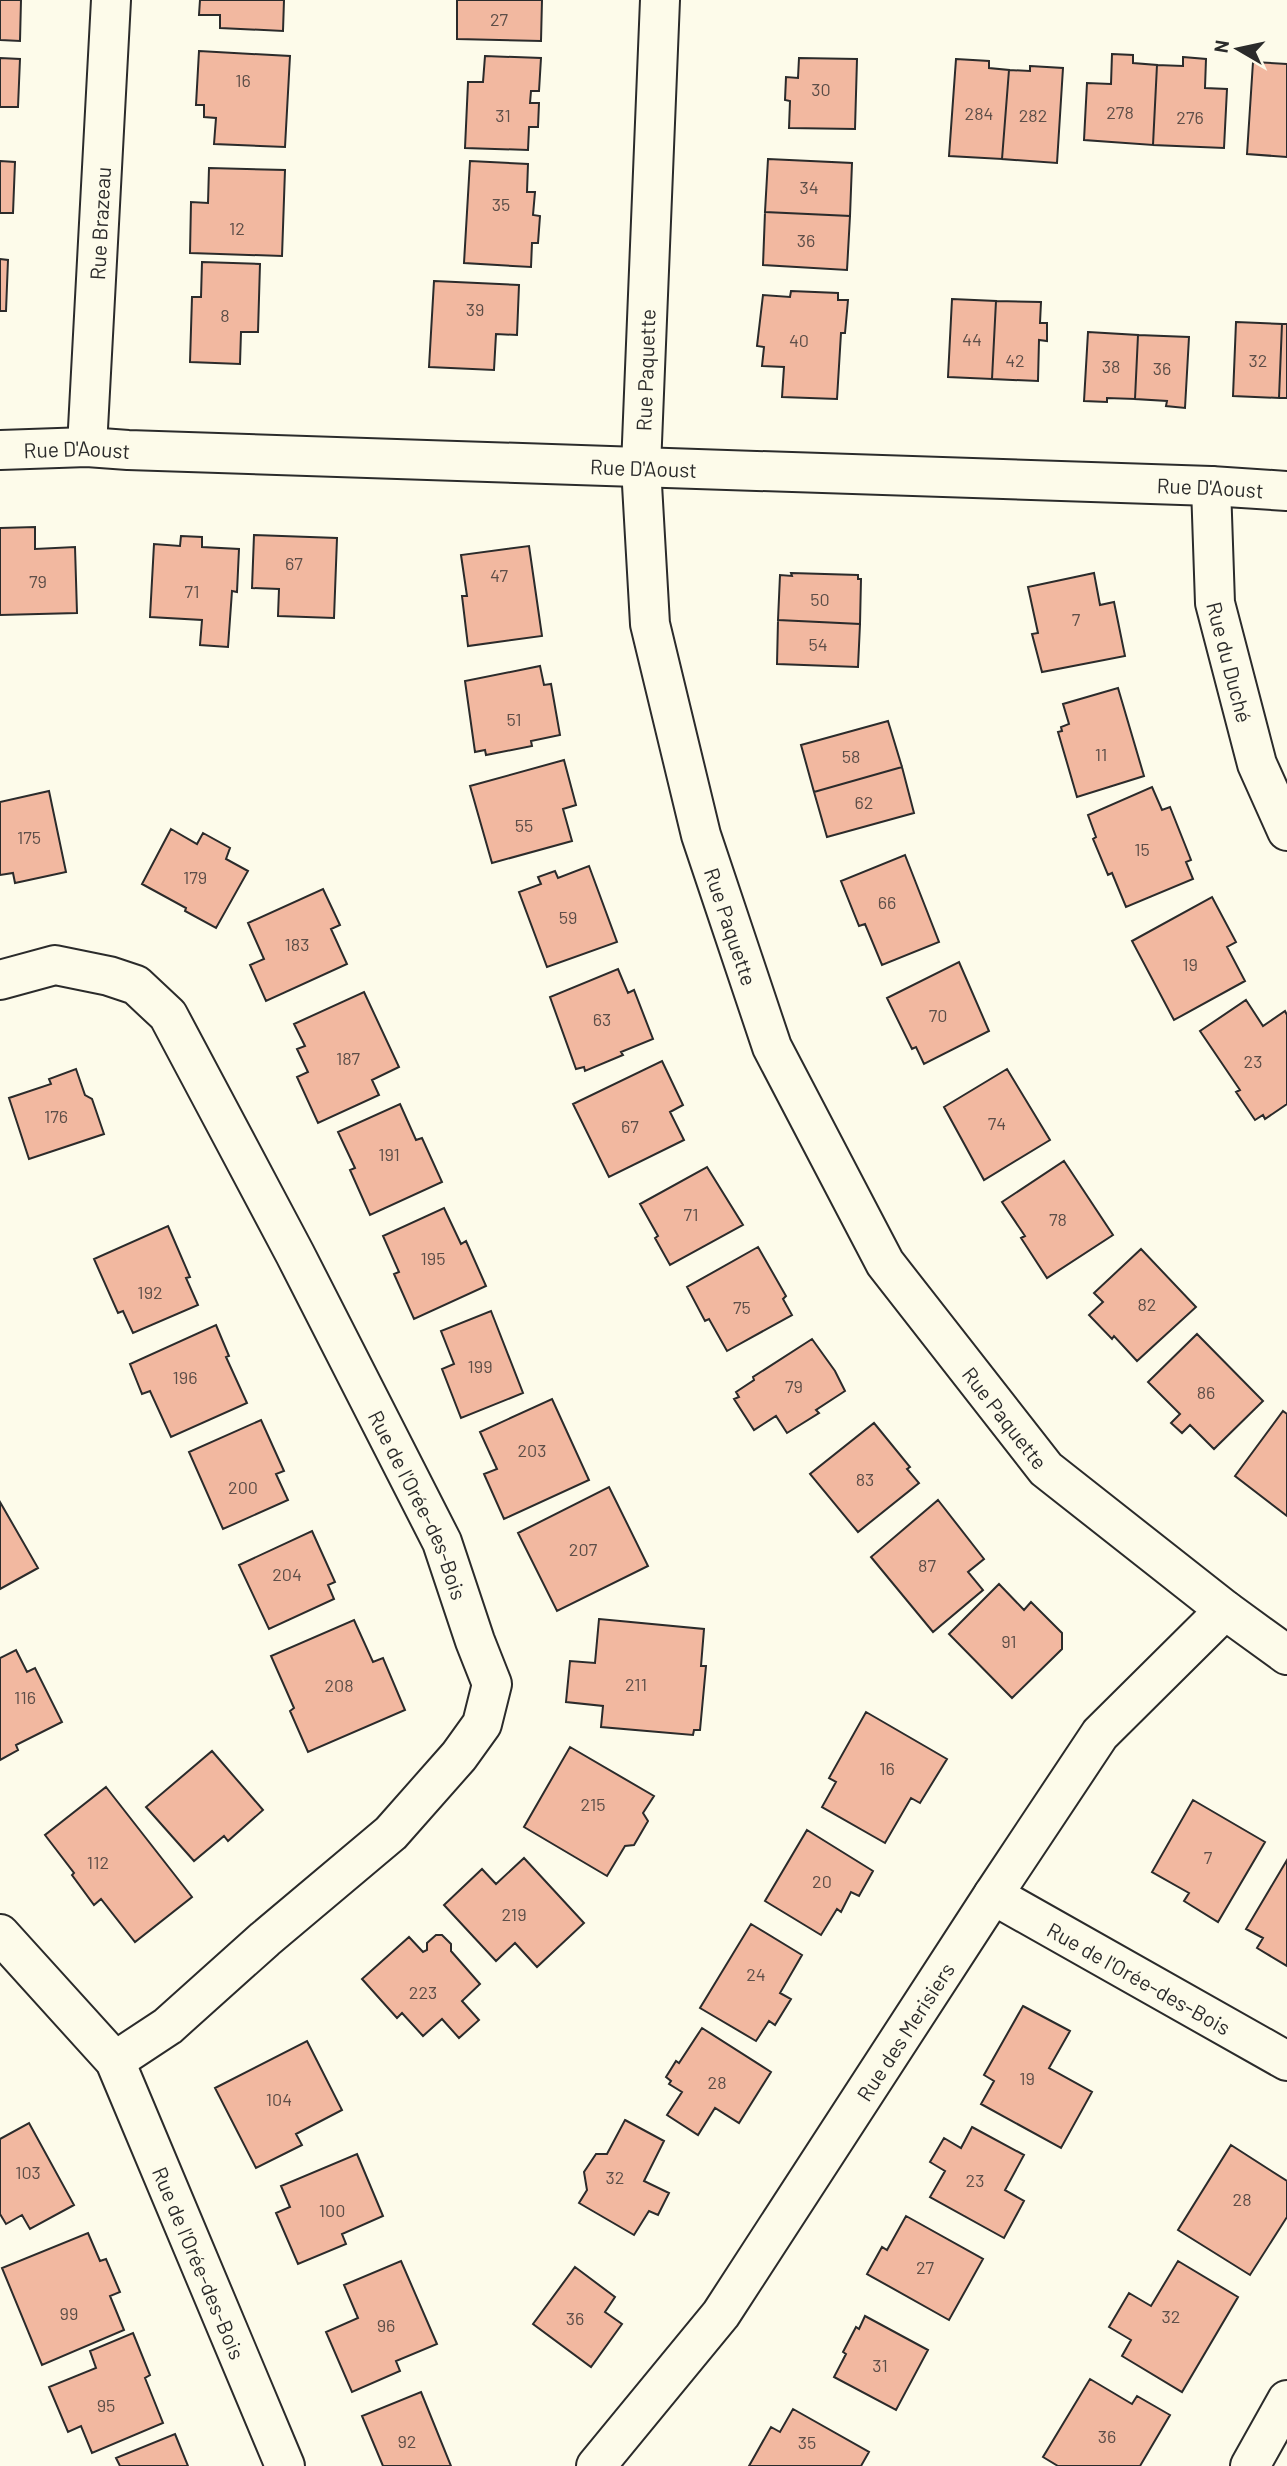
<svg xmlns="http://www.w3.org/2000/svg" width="1287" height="2466" font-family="Barlow,sans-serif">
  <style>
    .building { fill: #f2b8a0; stroke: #2b2b2b; stroke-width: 2 }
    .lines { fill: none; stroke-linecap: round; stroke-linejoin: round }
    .street-casing { stroke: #2b2b2b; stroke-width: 42 }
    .secondary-casing { stroke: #2b2b2b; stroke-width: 42 }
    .street { stroke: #fdfbea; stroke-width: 38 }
    .secondary { stroke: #fdfbea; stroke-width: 38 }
    .labels { text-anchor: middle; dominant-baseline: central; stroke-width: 5; stroke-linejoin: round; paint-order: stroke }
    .number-label { font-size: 18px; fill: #5d4e48 }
    .street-label { font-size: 21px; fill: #2b2b2b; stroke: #fdfbea }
  </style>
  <rect width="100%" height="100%" fill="#fdfbea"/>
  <path class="building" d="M0 0H21L20 41 0 40Z
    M200 0H284L283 31 220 28V15H199Z
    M457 0H542L541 41 457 39Z
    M199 51 290 56 285 147 214 144 216 118 204 117V105H196Z
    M1112 54 1133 55V63L1157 65 1153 145 1084 140 1087 83 1111 84Z
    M485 56 541 58 539 91H531L530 103H539L538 127H529L528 150 465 148 468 82H483Z
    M1183 57 1206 59 1205 88 1227 89 1224 148 1153 145 1157 65 1183 66Z
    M0 58 20 59 18 107H0Z
    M799 58 857 59 855 129 789 128 790 101 785 100 786 77 798 78Z
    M956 59 989 61V68L1009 70 1002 159 949 156Z
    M1253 62 1287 64V157L1247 154Z
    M1030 66 1063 68 1057 163 1002 159 1009 70 1030 71Z
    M768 159 852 163 850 216 765 212Z
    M0 161 15 162 13 213H0Z
    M470 161 528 164 527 192H535L533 215 540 216 538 243H532L531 267 464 263Z
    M209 168 285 170 282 256 190 253 191 202 208 203Z
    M765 212 850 216 847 270 763 265Z
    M0 259 8 260 6 311H0Z
    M202 262 260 264 258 332H241L240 364 190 362 192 297H201Z
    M434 281 519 285 517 335 496 334 494 370 429 367Z
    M791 291 838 293V300H848L845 333H841L837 399 782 397 784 367 762 366 764 347 757 346 763 295 790 297Z
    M952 299 996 301 992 379 948 377Z
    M996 301 1041 302 1040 323H1047V341L1039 340 1038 381 992 379Z
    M1236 322 1282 324 1279 398 1233 396Z
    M1282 324H1287V398H1279Z
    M1088 332 1138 335 1135 399 1107 398V402L1084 401Z
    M1138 335 1189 337 1185 408 1166 406 1167 401 1135 399Z
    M35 527V549L75 547 77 613 0 615V528Z
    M254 535 337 538 334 618 278 616 279 589 252 588Z
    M181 536 202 537V547L239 549 237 592 232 591 228 647 200 645 202 620 150 617 154 544 180 546Z
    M529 546 542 636 468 646 462 596H467L461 555Z
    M791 573 858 575V579H861L860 624 778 620 780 575 792 576Z
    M1094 573 1100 605 1114 602 1125 656 1042 672 1032 634 1038 633 1028 587Z
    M778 620 860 624 858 667 777 664Z
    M540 666 544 685 551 684 560 735 531 741 532 746 486 755 485 750 475 752 465 681Z
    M1118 688 1144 776 1077 797 1058 732 1062 731 1061 727 1069 724 1063 704Z
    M888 721 902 767 814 792 801 745Z
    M564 760 576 805 563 809 572 841 492 863 470 786Z
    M902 767 914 813 827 837 814 792Z
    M1152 787 1162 810 1170 807 1191 860 1186 862 1193 879 1126 907 1112 873 1108 875 1093 839 1096 837 1088 815Z
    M49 791 66 872 15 883 13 873 0 875V802Z
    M171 829 197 844 203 833 230 848 226 859 248 871 216 928 185 911 186 908 142 884Z
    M905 855 939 942 882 965 865 924 859 926 841 881Z
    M589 866 617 942 547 967 519 892 541 884 538 877 555 871 558 878Z
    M323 889 340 925 331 929 347 964 266 1001 250 965 264 959 248 923Z
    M1212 897 1236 942 1227 947 1245 981 1174 1020 1132 941Z
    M959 962 989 1031 924 1064 916 1047 912 1049 887 998Z
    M618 969 628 993 634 990 653 1039 621 1052 623 1055 585 1071 584 1067 576 1069 550 997Z
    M364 992 399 1067 372 1080 379 1095 318 1123 297 1077 308 1072 297 1049 305 1046 294 1024Z
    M1246 1000 1263 1026 1285 1011 1287 1015V1104L1265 1119 1263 1115 1255 1120 1236 1092 1240 1090 1200 1031Z
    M662 1061 683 1105 670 1112 684 1140 609 1177 573 1104Z
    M76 1069 85 1095 92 1099 104 1134 29 1159 9 1098 51 1084 49 1079Z
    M1007 1069 1050 1140 984 1180 944 1107Z
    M400 1104 416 1140 422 1138 442 1182 370 1215 350 1170 355 1168 338 1132Z
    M1064 1161 1113 1235 1047 1278 1021 1238 1025 1236 1002 1202Z
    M707 1167 743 1225 670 1265 655 1238 658 1236 640 1204Z
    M444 1208 461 1244 466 1241 486 1286 414 1319 394 1274 399 1272 383 1236Z
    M168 1226 190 1277 186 1278 198 1305 133 1333 123 1311 118 1313 94 1259Z
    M758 1247 786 1296 783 1299 792 1315 727 1351 709 1319 705 1321 687 1287Z
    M1141 1249 1196 1307 1137 1361 1114 1336 1112 1339 1089 1315 1103 1302 1094 1293Z
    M491 1311 523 1393 461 1418 442 1369 454 1364 441 1331Z
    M216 1325 229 1356 226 1357 247 1403 171 1437 150 1391 142 1394 130 1364Z
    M1197 1334 1263 1401 1214 1449 1190 1425 1182 1433 1171 1423 1180 1414 1148 1382Z
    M812 1339 835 1371 845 1391 816 1410 819 1413 787 1433 776 1416 754 1430 734 1399 739 1397 736 1392 754 1380 753 1377Z
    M552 1399 589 1480 504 1519 484 1474 497 1469 480 1432Z
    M1283 1411 1287 1414V1516L1235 1476Z
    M261 1420 284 1471 276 1474 288 1500 223 1529 189 1452Z
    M874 1423 910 1467 907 1469 919 1483 858 1532 810 1474Z
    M609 1487 648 1566 557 1611 518 1533Z
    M938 1500 984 1559 968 1572 983 1590 933 1632 871 1557Z
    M0 1502 38 1568 0 1589Z
    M312 1531 335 1582 328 1585 334 1599 269 1629 239 1565Z
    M999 1584 1024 1610 1031 1602 1062 1633V1649L1012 1698 949 1634Z
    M599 1619 704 1629 701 1666H706L700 1730H694L693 1735 601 1727 603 1706 566 1702 570 1661 595 1663Z
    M354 1620 373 1662 383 1658 405 1710 308 1752 290 1711 294 1708 271 1656Z
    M16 1650 27 1672 35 1668 62 1722 16 1745 18 1750 0 1760V1658Z
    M866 1712 947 1759 920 1803 911 1798 885 1843 822 1807 836 1782 829 1778Z
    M570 1747 654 1796 643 1813 648 1821 634 1845 625 1846 607 1876 524 1827Z
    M212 1751 263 1810 228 1841 224 1836 194 1861 146 1807Z
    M106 1787 192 1897 135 1942 101 1899 94 1905 72 1875 74 1873 45 1835Z
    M1193 1800 1265 1842 1218 1922 1184 1901 1189 1893 1152 1872Z
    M807 1830 873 1871 859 1896 851 1892 841 1912 837 1909 821 1935 765 1901Z
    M524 1858 584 1923 537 1967 515 1943 496 1961 444 1905 482 1869 496 1884Z
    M1287 1860V1966L1257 1948 1263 1938 1246 1929Z
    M751 1924 802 1955 780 1993 791 1999 775 2025 769 2021 756 2041 700 2008Z
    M436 1935H442L451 1944V1951L480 1984 462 2001 479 2020 459 2038 442 2019 423 2036 402 2013 397 2018 362 1979 409 1937 423 1952 427 1950V1943Z
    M1023 2006 1070 2031 1049 2068 1092 2092 1061 2148 981 2104 994 2081 984 2075Z
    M702 2028 771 2072 739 2123 715 2108 698 2135 667 2115 682 2092 669 2084 671 2081 666 2077 676 2061 679 2063Z
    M307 2041 342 2110 296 2134 302 2145 256 2168 215 2088Z
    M625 2120 664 2141 644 2181 669 2193 658 2215 649 2211 634 2235 579 2203 587 2190 584 2172 596 2154H607Z
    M29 2123 74 2205 30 2229 22 2215 6 2224 0 2214V2139Z
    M972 2127 1024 2155 1005 2190 1024 2201 1004 2238 930 2197 945 2171 930 2162 944 2138 961 2148Z
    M1231 2145 1287 2181V2217L1250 2275 1178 2230Z
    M357 2154 383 2216 342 2234 346 2244 298 2264 276 2213 290 2207 281 2186Z
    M906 2216 983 2259 949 2320 867 2274 882 2247 887 2250Z
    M88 2233 100 2261 106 2259 120 2292 110 2296 124 2330 42 2365 2 2268Z
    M401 2261 437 2344 396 2361 400 2371 352 2392 326 2332 358 2318 344 2285Z
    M1178 2261 1238 2297 1182 2392 1122 2356 1131 2340 1109 2327 1129 2293 1151 2306Z
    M575 2267 615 2297 605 2312 622 2324 591 2367 533 2324Z
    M865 2316 928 2350 896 2410 834 2377 846 2354 843 2352 856 2327 859 2329Z
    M133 2333 150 2375 145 2378 163 2423 92 2453 81 2426 68 2432 49 2387 96 2368 90 2351Z
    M1090 2379 1132 2404 1137 2396 1170 2415 1140 2466H1058L1043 2457Z
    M421 2392 451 2466H383L362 2416Z
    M793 2409 869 2452 861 2466H749L771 2427 780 2432Z
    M175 2434 188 2466H120L116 2458Z"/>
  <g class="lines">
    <g class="street-casing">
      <g id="street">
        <path id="s1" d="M87 447 111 0"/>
        <path id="s2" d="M0 450 87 447 128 450 1211 486 1287 491"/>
        <path id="s3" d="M1211 486 1215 603 1257 764 1287 831"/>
        <path id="s4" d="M0 980 55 965 109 976 136 985 168 1015 295 1254 442 1542 475 1641 492 1684 482 1724 459 1756 391 1833 265 1939 168 2026 115 2061"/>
        <path id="s5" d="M993 1895 1287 2061"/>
        <path id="s6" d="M0 1934 115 2061 285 2466"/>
        <path id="s7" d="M596 2466 721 2314 993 1895 1100 1734 1225 1610"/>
        <path d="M1250 2466 1287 2400"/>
      </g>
    </g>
    <g class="secondary-casing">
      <g id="secondary">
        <path id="s8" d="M660 0 641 467 650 624 701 835 772 1047 885 1263 1046 1469 1225 1610 1287 1655"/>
      </g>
    </g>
    <use href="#street" class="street"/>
    <use href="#secondary" class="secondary"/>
  </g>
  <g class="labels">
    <g class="number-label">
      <text x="499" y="19">27</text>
      <text x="243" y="80">16</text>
      <text x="821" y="89">30</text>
      <text x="1120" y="112">278</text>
      <text x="979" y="113">284</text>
      <text x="503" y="115">31</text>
      <text x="1033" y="115">282</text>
      <text x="1190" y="117">276</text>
      <text x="809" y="187">34</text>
      <text x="501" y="204">35</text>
      <text x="237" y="228">12</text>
      <text x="806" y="240">36</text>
      <text x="475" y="309">39</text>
      <text x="225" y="315">8</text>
      <text x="972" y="339">44</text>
      <text x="799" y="340">40</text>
      <text x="1015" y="360">42</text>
      <text x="1258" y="360">32</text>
      <text x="1111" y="366">38</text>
      <text x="1162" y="368">36</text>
      <text x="294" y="563">67</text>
      <text x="499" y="575">47</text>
      <text x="38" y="581">79</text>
      <text x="192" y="591">71</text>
      <text x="820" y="599">50</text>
      <text x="1076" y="619">7</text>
      <text x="818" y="644">54</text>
      <text x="514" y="719">51</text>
      <text x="1101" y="754">11</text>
      <text x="851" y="756">58</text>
      <text x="864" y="802">62</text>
      <text x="524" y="825">55</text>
      <text x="29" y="837">175</text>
      <text x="1142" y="849">15</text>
      <text x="195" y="877">179</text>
      <text x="887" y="902">66</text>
      <text x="568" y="917">59</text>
      <text x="297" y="944">183</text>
      <text x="1190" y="964">19</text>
      <text x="938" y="1015">70</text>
      <text x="602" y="1019">63</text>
      <text x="348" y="1058">187</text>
      <text x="1253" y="1061">23</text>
      <text x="56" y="1116">176</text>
      <text x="997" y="1123">74</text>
      <text x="630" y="1126">67</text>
      <text x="389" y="1154">191</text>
      <text x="691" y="1214">71</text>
      <text x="1058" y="1219">78</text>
      <text x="433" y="1258">195</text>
      <text x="150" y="1292">192</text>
      <text x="1147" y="1304">82</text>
      <text x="742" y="1307">75</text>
      <text x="480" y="1366">199</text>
      <text x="185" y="1377">196</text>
      <text x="794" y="1386">79</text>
      <text x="1206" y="1392">86</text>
      <text x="532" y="1450">203</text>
      <text x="865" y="1479">83</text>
      <text x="243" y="1487">200</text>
      <text x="583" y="1549">207</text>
      <text x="927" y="1565">87</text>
      <text x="287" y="1574">204</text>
      <text x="1009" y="1641">91</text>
      <text x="636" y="1684">211</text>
      <text x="339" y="1685">208</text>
      <text x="25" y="1697">116</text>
      <text x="887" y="1768">16</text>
      <text x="593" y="1804">215</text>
      <text x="1208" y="1857">7</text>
      <text x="98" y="1862">112</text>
      <text x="822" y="1881">20</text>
      <text x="514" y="1914">219</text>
      <text x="756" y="1974">24</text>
      <text x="423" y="1992">223</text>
      <text x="1027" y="2078">19</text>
      <text x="717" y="2082">28</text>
      <text x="279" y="2099">104</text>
      <text x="28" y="2172">103</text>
      <text x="615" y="2177">32</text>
      <text x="975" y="2180">23</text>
      <text x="1242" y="2199">28</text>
      <text x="332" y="2210">100</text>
      <text x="925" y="2267">27</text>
      <text x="69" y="2313">99</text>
      <text x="1171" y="2316">32</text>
      <text x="575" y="2318">36</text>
      <text x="386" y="2325">96</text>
      <text x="880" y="2365">31</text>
      <text x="106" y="2405">95</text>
      <text x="1107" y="2436">36</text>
      <text x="407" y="2441">92</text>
      <text x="807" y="2442">35</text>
    </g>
    <g class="street-label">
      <text stroke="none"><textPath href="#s1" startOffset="224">Rue Brazeau</textPath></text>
      <text transform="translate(645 370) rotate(-88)">Rue Paquette</text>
      <text stroke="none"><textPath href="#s2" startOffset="77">Rue D'Aoust</textPath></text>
      <text stroke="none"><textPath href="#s2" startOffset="644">Rue D'Aoust</textPath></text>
      <text stroke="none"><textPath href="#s2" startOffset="1211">Rue D'Aoust</textPath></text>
      <text stroke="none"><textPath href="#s3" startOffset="178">Rue du Duché</textPath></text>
      <text stroke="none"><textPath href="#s8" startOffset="938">Rue Paquette</textPath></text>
      <text stroke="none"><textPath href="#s8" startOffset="1505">Rue Paquette</textPath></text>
      <text stroke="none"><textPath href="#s4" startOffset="735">Rue de l'Orée-des-Bois</textPath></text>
      <text stroke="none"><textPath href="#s5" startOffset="168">Rue de l'Orée-des-Bois</textPath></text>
      <text stroke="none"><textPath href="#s7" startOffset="534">Rue des Merisiers</textPath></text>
      <text stroke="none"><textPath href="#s6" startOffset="390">Rue de l'Orée-des-Bois</textPath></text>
    </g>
  </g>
  <g transform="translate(1238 49) rotate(279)" stroke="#fdfbea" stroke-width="5" paint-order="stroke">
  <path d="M0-5L12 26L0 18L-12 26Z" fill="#2b2b2b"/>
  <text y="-10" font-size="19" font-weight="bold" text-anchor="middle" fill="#2b2b2b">N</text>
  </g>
</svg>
